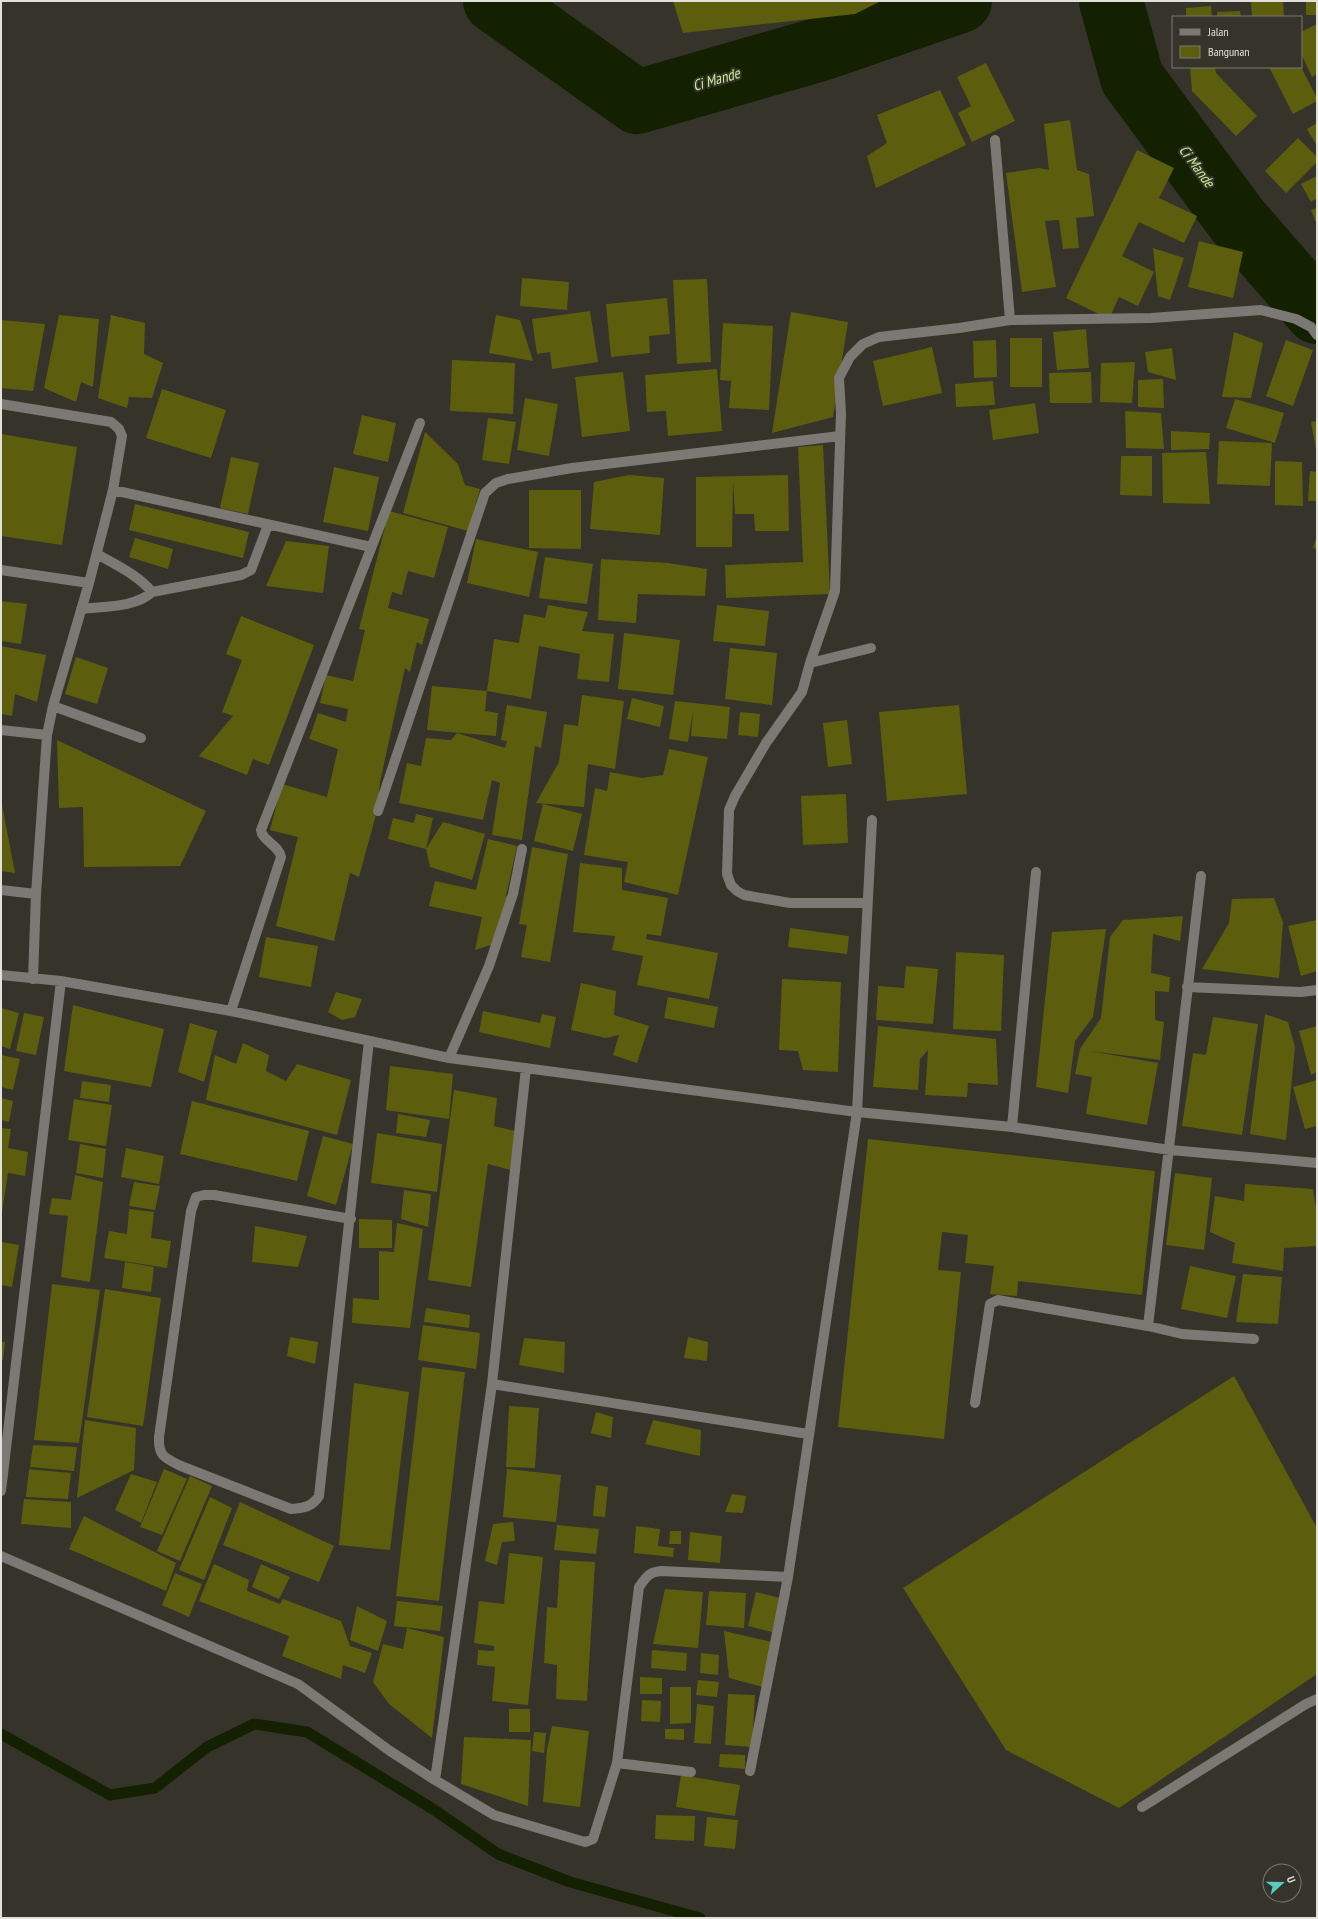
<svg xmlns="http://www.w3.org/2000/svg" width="1318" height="1919" font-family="'PT Sans Narrow',sans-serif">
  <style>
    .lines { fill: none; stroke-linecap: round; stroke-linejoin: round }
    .stream { stroke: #132101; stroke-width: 11 }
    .river { stroke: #132101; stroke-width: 64 }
    .building { fill: #5c5e0e }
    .minor { stroke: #7c7975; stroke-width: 10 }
    .labels { text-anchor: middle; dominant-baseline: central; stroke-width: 4; stroke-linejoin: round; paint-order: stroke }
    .water-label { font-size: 15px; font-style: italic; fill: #c1ec91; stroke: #35332a }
  </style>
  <rect width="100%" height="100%" fill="#35332a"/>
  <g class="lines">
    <path class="stream" d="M1 1734 110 1795 155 1788 207 1747 254 1724 307 1732 433 1809 498 1854 570 1882 700 1918"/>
    <path class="river" d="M495 1 637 102 821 49 960 1
      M1111 1 1132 78 1238 221 1317 312"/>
  </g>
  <path class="building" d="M673 1H881L855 14 683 33Z
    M1283 1 1284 17H1252L1251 2Z
    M1306 1H1317V15H1306Z
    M1211 6 1212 17H1186V8Z
    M1240 11 1241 17H1217V12Z
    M1317 24V74L1312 77 1301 53V32Z
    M986 63 1015 121 972 142 958 113 971 106 957 77Z
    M1190 67H1215L1216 73 1257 116 1236 136 1192 91Z
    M1269 67H1301L1317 98V101L1293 114Z
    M940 90 966 145 876 188 867 156 887 143 877 115Z
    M1070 120 1077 170 1089 174 1094 216 1076 218 1079 248 1063 249 1059 220 1045 221 1056 287 1022 292 1006 173 1039 168 1049 170 1044 124Z
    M1317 123V146L1307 129Z
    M1298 138 1317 157V162L1286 193 1265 171Z
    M1137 150 1174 168 1159 198 1197 216 1184 243 1139 222 1122 256 1154 272 1138 306 1119 297 1109 319 1066 298Z
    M1317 176V198L1311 202 1301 184Z
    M1317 208V225L1311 210Z
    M1199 241 1243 252 1233 298 1188 287Z
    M1153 248 1184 258 1170 300 1158 296Z
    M522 278 569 282 567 310 520 306Z
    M707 279 711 362 677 364 673 280Z
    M667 298 670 334 649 336 650 353 611 357 606 304Z
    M590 311 598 362 552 369 550 352 537 354 532 319Z
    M791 312 848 322 833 417 772 433Z
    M59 315 99 319 93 387 81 382 76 402 44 388Z
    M111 315 145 323 144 354 163 363 152 398 129 397 127 408 98 398Z
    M496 315 520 320 533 361 489 353Z
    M1 320 45 324 33 391 1 388Z
    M723 323 773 326 769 410 729 408 731 381 720 380Z
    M1086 329 1089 368 1057 370 1053 332Z
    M1234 332 1263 343 1251 398 1222 397Z
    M1010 338H1042V387H1010Z
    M996 340 997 377 974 378 973 341Z
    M1286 340 1313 350 1293 406 1266 396Z
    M932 347 942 393 883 406 873 361Z
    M1172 348 1176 380 1148 372 1145 352Z
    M452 360 515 363 513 414 450 411Z
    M1135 362 1132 403 1100 402 1101 363Z
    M717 369 722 431 668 436 666 411 647 412 645 375Z
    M623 372 630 431 582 437 575 377Z
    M1091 372 1092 403H1050L1049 373Z
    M1163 379 1164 408 1138 407V380Z
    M993 381 995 405 956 407 955 384Z
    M162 389 226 410 211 458 146 438Z
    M525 398 558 404 549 456 517 450Z
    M1235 399 1284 413 1275 443 1226 428Z
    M1035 403 1039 433 993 440 989 410Z
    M1125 411 1161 413 1164 449 1126 448Z
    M362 415 396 423 388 462 353 454Z
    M488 418 516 422 509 464 482 460Z
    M1317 421V449H1316L1311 422Z
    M1171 431 1210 433 1209 449 1171 450Z
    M425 432 458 464 465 485 480 489 468 531 403 513Z
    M1 434 77 447 62 545 1 536Z
    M1219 441 1272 443 1270 486 1217 484Z
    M823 445 830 594 726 598 725 565 803 562 798 447Z
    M1206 452 1210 504 1163 503 1162 453Z
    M1121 456H1152V496L1120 495Z
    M231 457 259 463 248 514 220 508Z
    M1275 461 1302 462 1303 506 1275 505Z
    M334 467 379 477 368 531 323 522Z
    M1310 471 1317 472V501H1308Z
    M629 475 664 478 660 535 590 529 594 482Z
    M788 475 789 531H755L754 514H735L733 481 732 547H696V477Z
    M529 490H581V549L529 548Z
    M135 504 249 532 243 558 129 530Z
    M389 511 448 527 434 578 408 571 402 595 392 592 388 608 429 619 422 645 417 642 410 672 405 668 380 782 377 811 359 877 350 873 334 941 276 926 298 837 270 830 282 784 327 797 338 749 309 739 318 713 346 722 348 709 320 703 326 675 353 681 365 630 359 629Z
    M1317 535V549L1313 548Z
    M135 538 173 549 168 569 129 557Z
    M476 539 538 552 529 597 467 583Z
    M286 541 329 546 323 593 266 586Z
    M545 557 593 564 587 604 539 598Z
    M601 559 668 563 707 569 705 596 638 594 636 623 598 620Z
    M1 601 27 604 21 644 1 641Z
    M548 605 588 612 582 631 614 634 609 682 577 679 580 654 539 646 531 699 487 691 494 639 519 643 524 614 545 618Z
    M717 605 769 611 765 646 713 641Z
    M241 616 314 645 269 765 253 759 247 775 199 756 233 716 222 712 242 660 226 654Z
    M624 633 680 640 673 695 618 689Z
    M1 646 46 655 37 702 15 694 12 716 1 714Z
    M730 648 777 653 772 705 725 699Z
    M76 657 108 668 97 704 65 694Z
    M432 686 487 691 485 711 498 713 496 736 427 730Z
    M582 695 624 701 615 769 588 764 584 807 536 803 559 762 564 724 578 726Z
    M632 698 664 706 660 727 627 719Z
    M675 701 730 707 727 739 691 736 693 711 688 742 669 739Z
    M507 705 547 712 541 748 535 746 522 840 492 835 500 783 492 780 483 820 399 803 407 763 421 766 426 738 451 740 457 733 505 748 507 741 501 740Z
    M959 705 967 794 887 801 879 712Z
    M740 712 760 714 758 737 738 735Z
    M847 720 852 764 828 767 823 723Z
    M57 740 206 811 180 866 84 867 83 807 59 808Z
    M669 749 708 757 678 895 624 882 628 862 584 855 595 788 607 791 610 772 642 778 663 775Z
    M846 794 848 843 803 845 801 796Z
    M543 804 582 814 573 851 534 841Z
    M1 805H2L15 873 1 871Z
    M416 814 433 818 426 849 388 839 393 818 414 823Z
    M443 822 485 834 472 880 430 867 426 849Z
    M488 839 517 846 506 896 511 897 491 945 475 950 482 917 429 906 435 881 476 890Z
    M532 847 568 854 550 962 521 957 527 925 519 924Z
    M580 863 622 868V890L668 898 661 936 647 934 646 939 718 953 709 999 637 985 643 956 612 950 615 936 573 932Z
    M1274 898 1283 922 1279 978 1202 969 1229 923 1232 899Z
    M1183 916 1180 941 1153 934 1151 973 1170 977 1169 992 1155 991V1020L1164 1022 1160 1060 1090 1051 1158 1063 1147 1125 1086 1114 1092 1077 1075 1074 1080 1049 1101 1018 1110 937 1123 920Z
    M1317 920V971L1301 976 1288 926Z
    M790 928 849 936 847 954 788 947Z
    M1106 929 1093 1017 1075 1041 1068 1093 1036 1087 1052 932Z
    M266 937 318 946 311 987 259 977Z
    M956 952 1004 955 1001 1031 953 1029Z
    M906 966 938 969 933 1024 876 1020 878 986 904 988Z
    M782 979 841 982 838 1072 803 1070 798 1051 779 1050Z
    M581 983 616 991 614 1015 649 1026 637 1063 613 1055 619 1035 606 1038 571 1030Z
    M336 992 362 999 355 1017 342 1020 328 1012Z
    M668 997 718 1007 714 1028 664 1018Z
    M73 1005 164 1029 151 1087 64 1071Z
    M1 1008 19 1013 10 1049 1 1046Z
    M483 1011 540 1023 542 1014 556 1017 550 1048 479 1032Z
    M24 1013 44 1017 36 1055 16 1051Z
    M1265 1014 1288 1022 1295 1047 1286 1140 1250 1134Z
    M1213 1017 1258 1024 1242 1135 1182 1126 1193 1053 1206 1055Z
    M190 1023 217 1031 204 1082 178 1072Z
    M878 1026 996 1039 998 1085 968 1083 967 1097 925 1095 928 1050 920 1059 918 1090 873 1087Z
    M1317 1026V1072L1311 1075 1299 1031Z
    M243 1043 269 1055 266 1071 286 1081 297 1064 351 1080 337 1135 206 1100 215 1055 236 1064Z
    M1 1055 20 1059 13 1090 1 1087Z
    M390 1066 453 1074 449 1119 386 1110Z
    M1317 1080V1126L1305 1129 1293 1087Z
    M82 1081 111 1085 109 1102 80 1098Z
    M454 1090 497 1098 494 1126 515 1131 511 1170 488 1164 471 1287 428 1280Z
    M1 1098 13 1101 9 1122 1 1120Z
    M74 1099 112 1105 106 1146 68 1140Z
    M192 1101 309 1131 297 1181 180 1154Z
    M398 1114 430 1120 426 1137 396 1133Z
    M1 1128 11 1129 8 1148 28 1152 25 1176 8 1173 2 1212Z
    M377 1133 442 1144 437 1192 371 1183Z
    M323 1136 353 1144 336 1205 307 1196Z
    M868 1139 1155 1171 1142 1295 1018 1281 1017 1296 990 1294 994 1266 965 1263 968 1235 942 1232 938 1270 961 1272 944 1439 838 1427Z
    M80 1144 106 1149 103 1178 76 1173Z
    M126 1148 164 1156 159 1184 121 1177Z
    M1175 1173 1212 1178 1204 1250 1166 1245Z
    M75 1175 103 1182 90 1282 61 1277 68 1216 49 1214 52 1198 71 1200Z
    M134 1182 160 1186 155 1210 129 1206Z
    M1245 1184 1313 1189 1317 1214V1246L1284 1248 1283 1271 1232 1263 1235 1243 1210 1232 1215 1196 1244 1201Z
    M404 1190 431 1194 428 1227 401 1219Z
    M129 1209 154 1212 151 1238 171 1241 167 1268 104 1258 109 1231 127 1234Z
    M359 1219 392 1220V1248H359Z
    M397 1223 423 1229 410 1328 352 1323 353 1298 379 1300V1251L394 1252Z
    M255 1226 307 1236 298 1267 252 1262Z
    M1 1242 19 1245 12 1287 1 1285Z
    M125 1262 154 1267 151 1292 122 1288Z
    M1190 1266 1236 1276 1227 1318 1181 1309Z
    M1243 1274 1282 1277 1278 1324 1236 1322Z
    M52 1284 100 1290 79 1443 34 1440Z
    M105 1289 161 1298 143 1426 87 1417Z
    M426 1308 470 1315 469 1328 424 1322Z
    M423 1325 480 1333 476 1369 418 1360Z
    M290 1337 318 1342 315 1364 287 1356Z
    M688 1337 708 1342 707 1361 684 1358Z
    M524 1338 565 1342 564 1373 519 1365Z
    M1 1342H5L3 1360 1 1359Z
    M422 1367 465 1372 439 1601 396 1596Z
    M1234 1376 1317 1528V1674L1119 1808 1006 1750 903 1588Z
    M354 1383 409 1392 390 1550 339 1545Z
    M509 1406 539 1408 535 1468 506 1467Z
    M596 1412 613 1417 611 1438 591 1433Z
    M85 1420 136 1428 134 1470 77 1498Z
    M653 1420 701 1430 700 1456 645 1444Z
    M33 1445 77 1447 74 1471 30 1467Z
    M29 1469 71 1473 68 1499 26 1497Z
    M164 1469 187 1479 162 1535 140 1527Z
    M507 1469 561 1475 556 1522 503 1517Z
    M131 1474 157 1482 141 1523 115 1510Z
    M190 1476 212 1486 180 1561 157 1551Z
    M596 1485 608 1487 605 1517 593 1516Z
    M732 1494 746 1496 743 1513 725 1512Z
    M210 1497 232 1508 204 1580 179 1570Z
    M24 1499 71 1502V1528L21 1524Z
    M240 1502 334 1546 319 1582 223 1545Z
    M84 1516 176 1563 166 1591 69 1549Z
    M513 1522 515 1541 502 1542 497 1565 485 1561 493 1524Z
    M557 1525 599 1529 596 1554 554 1550Z
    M636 1526 660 1529 658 1546 674 1548 673 1557 634 1553Z
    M670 1531H681V1544H669Z
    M690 1532 722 1536 720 1563 688 1560Z
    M509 1553 543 1557 528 1705 492 1701 495 1667 477 1665 478 1650 494 1651V1646L474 1643 479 1601 504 1604Z
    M560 1560 595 1562 587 1701 556 1699 557 1665 544 1663 547 1607 557 1608Z
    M214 1564 249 1580 247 1591 280 1604 283 1599 341 1621 350 1646 372 1653 365 1673 343 1665 341 1679 282 1656 289 1636 199 1601Z
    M261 1564 290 1577 279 1599 252 1587Z
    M175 1573 202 1584 189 1617 162 1605Z
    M665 1589 703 1592 698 1648 653 1644Z
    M709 1591 746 1593 744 1628 706 1625Z
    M756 1592 780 1598 772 1632 748 1626Z
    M397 1601 443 1606 440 1631 394 1626Z
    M357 1606 387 1621 378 1651 350 1640Z
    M407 1628 444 1637 432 1738 389 1704 373 1682 383 1644 403 1649Z
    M724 1631 772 1642 763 1687 729 1678Z
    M652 1650 687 1653 686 1671 651 1668Z
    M701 1653 719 1655 718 1675 700 1673Z
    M640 1677 662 1678V1694H640Z
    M698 1680 719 1682 717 1697 696 1695Z
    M670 1687H691V1723L670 1724Z
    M728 1694 755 1695 752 1747 725 1745Z
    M642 1700 661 1701 660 1722 641 1721Z
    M697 1704 714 1706 711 1744 694 1743Z
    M509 1709H530V1732H509Z
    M552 1726 589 1731 580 1807 543 1802 547 1750Z
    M665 1729H684V1740L665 1739Z
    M534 1732 546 1733 544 1753 532 1751Z
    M464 1737 531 1740 528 1806 461 1784Z
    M720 1754 745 1755V1769L719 1767Z
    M681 1775 740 1785 735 1816 676 1807Z
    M656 1815 695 1816 694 1841 655 1839Z
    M707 1817 738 1820 735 1849 704 1846Z"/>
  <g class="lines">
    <path class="minor" d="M995 140 1010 320
      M1 404 111 422 119 429 122 436 113 490 89 583 53 706 47 735 36 894 33 979
      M113 490 371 547
      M97 554C116 565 138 575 152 592
      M1 570 89 583
      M81 609C103 606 135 608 152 592L241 575 251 570 268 525
      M810 663 871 648
      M53 706 141 738
      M1 730 47 735
      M378 811 485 493 496 483 508 479 572 468 840 436
      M1 890 36 894
      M867 903H790L744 895 737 891 731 885 727 874 729 810 735 796 766 743 802 692 810 663 835 591 841 413 839 378 850 357 863 344 879 337 959 328 1010 320 1151 318 1261 310 1296 319 1311 327 1317 335
      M1 975 61 981 231 1011 449 1058 857 1112 1012 1127 1170 1150 1317 1163
      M1187 987 1301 992 1317 990
      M231 1011 281 857C279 845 262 841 261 830L420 423
      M449 1058 489 966 513 894 522 849
      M1012 1127 1036 872
      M351 1219 214 1195H204L196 1197 191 1211 159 1437C158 1456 165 1458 181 1466L291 1509C304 1508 312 1507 319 1496L369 1041
      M1148 1326 1182 1334 1254 1339
      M492 1384 808 1434
      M975 1403 990 1304 998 1300 1148 1326 1201 876
      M1 1491 61 981
      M1 1556 298 1684 390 1751 435 1780 494 1815 585 1842 593 1839 617 1763 639 1587C646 1577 649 1572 661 1571L788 1577
      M617 1763 691 1772
      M750 1771 788 1577 857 1112 872 820
      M435 1780 492 1384 526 1068
      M1142 1807 1306 1704 1317 1699"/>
  </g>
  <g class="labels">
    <g class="water-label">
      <text transform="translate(716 79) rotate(-16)">Ci Mande</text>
      <text transform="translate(1197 166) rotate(53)">Ci Mande</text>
    </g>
  </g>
  <rect width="1318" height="1919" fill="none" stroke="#e1e0da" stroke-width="4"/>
  <rect x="1172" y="16" width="130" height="52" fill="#35332a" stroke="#7a7870"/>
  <rect x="1180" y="29" width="20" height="6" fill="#7c7975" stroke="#7a7870"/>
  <text x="1208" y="36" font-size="12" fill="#e1e0da">Jalan</text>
  <rect x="1180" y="46" width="20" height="12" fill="#5c5e0e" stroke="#7a7870"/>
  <text x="1208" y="56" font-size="12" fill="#e1e0da">Bangunan</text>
  <g transform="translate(1282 1883) rotate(69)"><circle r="19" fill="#35332a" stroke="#7a7870"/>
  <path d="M0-3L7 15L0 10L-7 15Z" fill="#59cebf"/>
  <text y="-6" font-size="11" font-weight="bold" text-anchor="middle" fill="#e1e0da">U</text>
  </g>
</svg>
